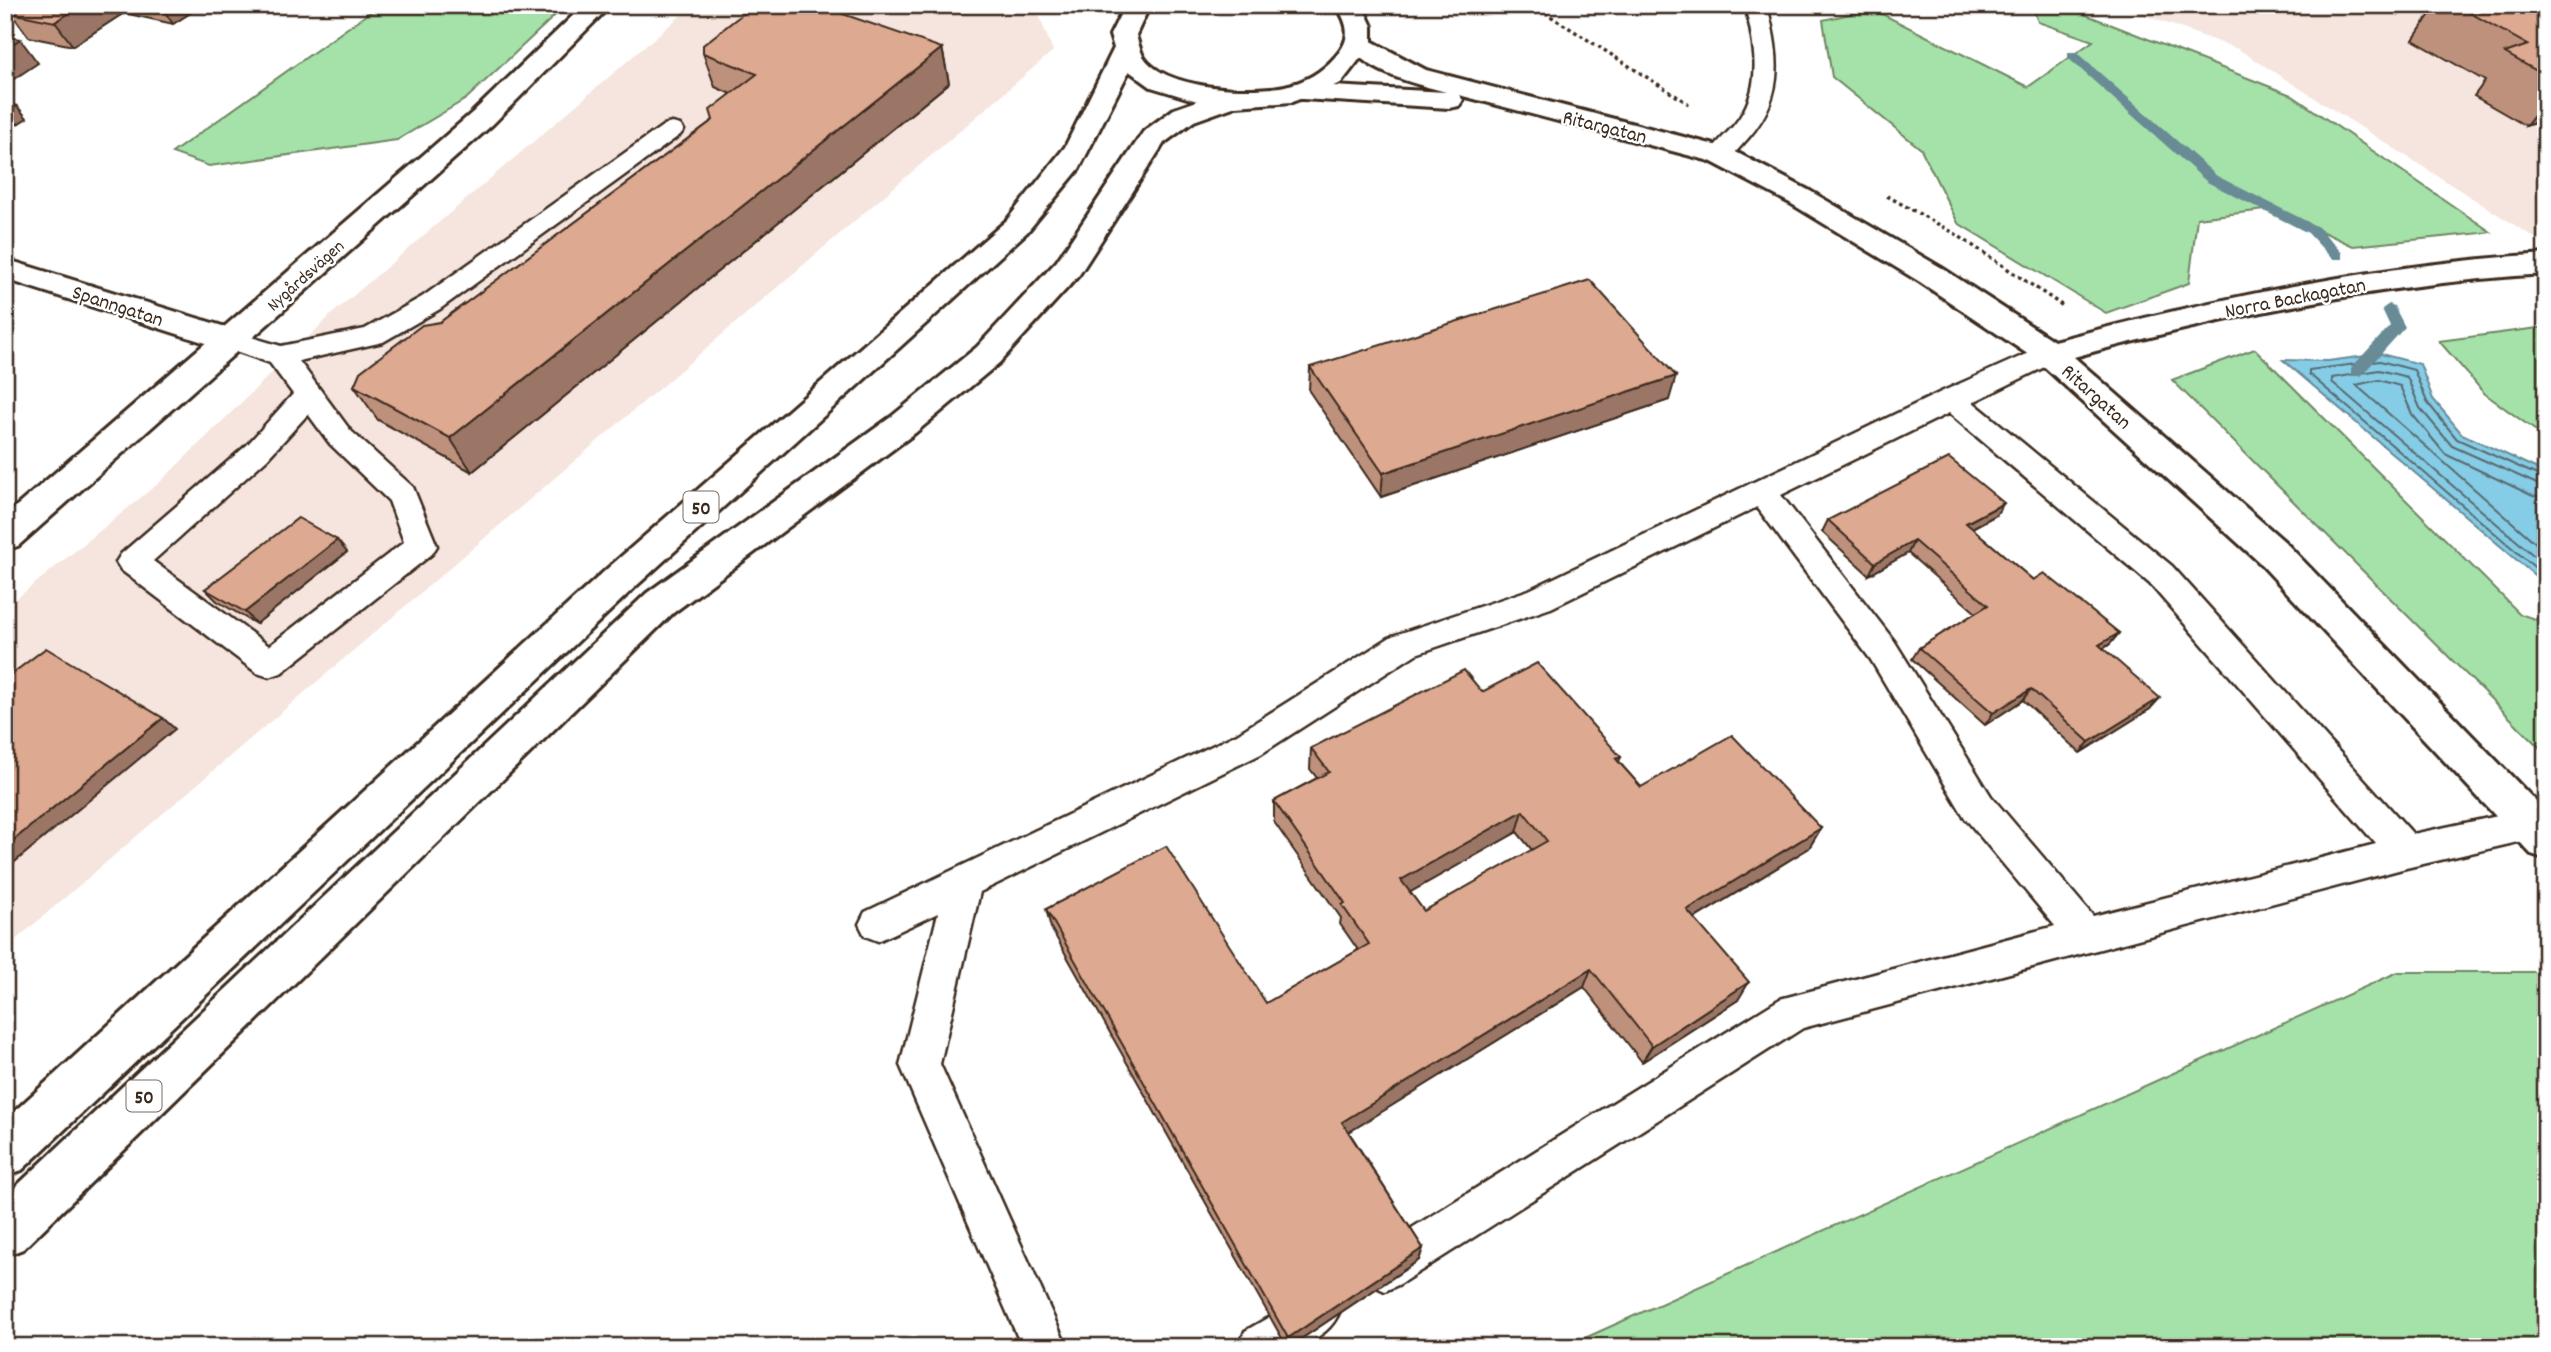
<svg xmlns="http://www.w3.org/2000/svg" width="2551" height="1352" font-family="Dekko,sans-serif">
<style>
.built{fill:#f5e5de}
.green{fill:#a5e2a9;stroke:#708664;stroke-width:2}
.water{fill:#85cce6;stroke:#678b96;stroke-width:2}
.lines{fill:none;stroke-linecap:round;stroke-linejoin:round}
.shore{stroke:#596b6e;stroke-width:2}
.stream{fill:#678b96;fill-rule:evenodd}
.service-casing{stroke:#3b2a1e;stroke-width:5}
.minor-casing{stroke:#3b2a1e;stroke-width:6}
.tertiary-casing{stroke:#3b2a1e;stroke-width:6}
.trunk-casing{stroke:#3b2a1e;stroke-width:6}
.path{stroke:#3b2a1e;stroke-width:3.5;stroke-dasharray:3.5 3.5;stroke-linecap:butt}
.service{fill:#fff;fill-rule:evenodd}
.minor{fill:#fff;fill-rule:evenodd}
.tertiary{fill:#fff;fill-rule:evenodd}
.trunk{fill:#fff;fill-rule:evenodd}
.wall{fill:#be917d;stroke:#3b2a1e;stroke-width:2;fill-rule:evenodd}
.shaded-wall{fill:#9b7666;stroke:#3b2a1e;stroke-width:2}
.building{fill:#dda991;stroke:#3b2a1e;stroke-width:2;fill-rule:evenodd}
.labels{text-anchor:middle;stroke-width:5;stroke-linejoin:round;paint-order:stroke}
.far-street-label{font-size:18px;fill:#3b2a1e;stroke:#fff}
.shield{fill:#fff;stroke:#766a62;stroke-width:2}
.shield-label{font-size:19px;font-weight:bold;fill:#3b2a1e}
.street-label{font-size:21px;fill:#3b2a1e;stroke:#fff}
</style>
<rect width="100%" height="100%" fill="#fff"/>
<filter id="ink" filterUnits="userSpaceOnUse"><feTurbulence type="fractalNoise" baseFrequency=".0143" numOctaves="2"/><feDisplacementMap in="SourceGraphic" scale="14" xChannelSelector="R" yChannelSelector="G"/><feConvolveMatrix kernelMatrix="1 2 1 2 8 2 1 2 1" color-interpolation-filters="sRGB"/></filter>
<g filter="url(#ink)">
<path class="built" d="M693,5H1035L1053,51L5,949V608L160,482L332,314Z
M2116,5H2546V245L2238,49Z"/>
<path class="green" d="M380,5H566L466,99L397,140L209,166L172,153Z
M2032,5H2061L2291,95L2491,232L2353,246L2274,209L2197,218L2189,283L2106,313L1958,223L1921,149L1832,77L1823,20L1872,9L2028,87L2093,41L2038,22Z
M2546,327V438L2485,394L2439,341Z
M2255,349L2520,614L2546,623V754L2172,380Z
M2398,972H2537L2546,978V1347H1565Z"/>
<path class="water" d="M2381,354L2420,364L2433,399L2462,434L2546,473V585L2283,360L2328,361Z"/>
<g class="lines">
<path class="shore" d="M2546,479L2457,439L2427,402L2414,370L2380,361L2309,370V374L2546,577
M2546,488L2452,446L2420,408L2407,377L2379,370L2332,378V382L2546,566
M2546,498L2533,496L2445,454L2412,414L2400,386L2379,380L2356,385L2546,552"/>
<path class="stream" d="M2068,52H2076L2217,176L2318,227L2342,253V259H2332L2308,233L2207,182L2068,58Z
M2389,304L2394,306L2405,327L2361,376H2351V368L2390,326L2382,309Z"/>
<defs>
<path id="service" d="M1745,5H1767C1781,62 1785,100 1742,145C1732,156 1727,164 1711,160L1708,155C1717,141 1731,131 1740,117C1763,82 1754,43 1745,5Z
M672,123L680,125L684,130L680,135L440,309L383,342L299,361L350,430L413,487L437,546L432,554L281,673L269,677L257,673L121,570L116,562L121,554L247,445L293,394L270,363L221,346L217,340L221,334L231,331L281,346L365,329L422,297L664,125ZM308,414L330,444L389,501L404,542L269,646L153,561L267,459Z
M2049,344L2059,346L2063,353L2059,360L1973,402L2172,566L2413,834L2531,809L2544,814V836L2406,868L1803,1028L1400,1284L1385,1291L1370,1284L1363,1269L1370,1254L1780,999L2055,926L1965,818L1871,660L1757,507L1551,608L1416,654L1261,754L980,892L940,1064L1067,1347H1022L900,1065L938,913L878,941L865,936L859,924L865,912L1237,734L1392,636L1529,590L1941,392ZM1949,413L2150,584L2376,844L2093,916L1991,796L1895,642L1781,495Z
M1318,1289L1334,1295L1340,1311C1322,1352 1278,1347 1239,1347L1245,1331Z"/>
<path id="minor" d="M5,5H24L21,10L5,17Z
M1360,35L1426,70L1730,149L1810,191L1942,268L2054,341C2215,298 2379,264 2546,254V274C2386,283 2228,315 2074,357L2285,542L2546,812V859L2531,854L2259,562L2038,361L1920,282L1790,203L1710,161L1459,95L1463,100L1459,106L1449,108L1286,98L1282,92L1286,86L1295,84L1446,92C1413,83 1367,73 1347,43L1351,38Z
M5,259L242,332L247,340L242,348L231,351L5,279Z"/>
<path id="tertiary" d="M584,5H611L493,124L18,546L5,550V516L473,112Z"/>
<path id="trunk" d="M1125,5H1150L1136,35C1138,42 1140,50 1143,56C1164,90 1250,93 1285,86C1305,82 1322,72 1335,57C1352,39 1349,25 1336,5H1362L1372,26V43L1341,83L1292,102L1236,106L1194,121L1164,143L1079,275L999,363L915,433L673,613L23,1249L5,1256V1197L647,593L891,417L977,347L1057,261L1144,131L1174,109L1197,101L1151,87L1129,71L1079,169L1027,232L634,588L22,1170L5,1177V1120L608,568L1007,220L1065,147L1114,48L1110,35Z"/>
</defs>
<use href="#service" class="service-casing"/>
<use href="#minor" class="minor-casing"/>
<use href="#tertiary" class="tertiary-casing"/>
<use href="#trunk" class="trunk-casing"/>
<path class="path" d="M1533,5L1689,104
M1887,196L1954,233L2063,306"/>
<use href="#service" class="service"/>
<use href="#minor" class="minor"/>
<use href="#tertiary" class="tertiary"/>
<use href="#trunk" class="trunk"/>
</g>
<path class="wall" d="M23,5H203L173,24L129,14L127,11L73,46L29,37L11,13Z
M2436,5H2546V119L2526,126L2474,96L2485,81L2413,40Z
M942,48L949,83L472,472L378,420L354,386L713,120L731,94L715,87L703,53Z
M1310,367L1669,400L1381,497L1309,391Z
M1996,515L1972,528L2033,580L2119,633L2110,644L2103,649L2150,709L2080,753L2023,700L1985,725L1912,659L1919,648L1976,613L1908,553L1869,575L1822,532L1828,520Z
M347,552L256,624L217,601L205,589Z
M1482,692L1621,757L1619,762L1641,787L1821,828L1809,848L1694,919L1738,1000L1642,1062L1584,987L1349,1132L1423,1248L1419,1260L1289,1347H1287L1051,928L1046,909L1266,1003L1358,950L1340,924L1341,918L1274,822V801L1317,778L1310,769L1311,748ZM1517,832L1532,850L1424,911L1410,892Z"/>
<path class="shaded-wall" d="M82,5H123L127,11L73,46L55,22Z
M176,5H203L173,24L165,12Z
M20,39L38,63L5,85V49Z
M942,48L949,83L472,472L450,438Z
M2546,101V119L2526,126Z
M17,106L27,118L5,132V113Z
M1676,376L1669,400L1381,497L1383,473Z
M2004,503L1996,515L1959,535L1966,523Z
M337,540L347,552L256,624L245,612Z
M1914,541L1908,553L1869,575L1875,563Z
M2119,633L2110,644L2090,657L2099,645Z
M2031,689L2023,700L1985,725L1993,713Z
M2160,698L2150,709L2080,753L2089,742Z
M163,718L175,729L5,870V847Z
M1523,811L1517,832L1398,899L1401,880Z
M1821,828L1809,848L1677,929L1687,910Z
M1591,969L1584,987L1341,1137L1342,1122Z
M1749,982L1738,1000L1642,1062L1652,1046Z
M1423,1248L1419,1260L1289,1347H1288V1338Z"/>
<path class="building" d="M23,5H82L55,22L11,13Z
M137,5H176L165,12Z
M754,5H817L942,48L450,438L354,386L360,372L422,325L440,322L713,120L710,110L757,74L703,53V45Z
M2456,5H2546V76L2505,53L2528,45Z
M5,36L20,39L5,49Z
M5,102L17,106L5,113Z
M1590,280L1676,376L1383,473L1310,367Z
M1949,458L2004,503L1966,523L2033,580L2044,573L2119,633L2099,645L2160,698L2089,742L2031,689L1993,713L1919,648L1988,605L1914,541L1875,563L1828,520Z
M298,518L337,540L245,612L205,589Z
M46,648L163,718L5,847V679Z
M1537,663L1621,757L1616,759L1641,787L1732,735L1821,828L1687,910L1749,982L1652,1046L1591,969L1342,1122L1423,1248L1288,1338L1046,909L1166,846L1266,1003L1369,944L1342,905L1345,903L1274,801L1329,772L1311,748L1464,670L1482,692ZM1523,811L1547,841L1424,911L1401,880Z"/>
</g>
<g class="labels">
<g class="far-street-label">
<text transform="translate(305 275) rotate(-42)" y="6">Nygårdsvägen</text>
</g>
<g class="shield">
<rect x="683.5" y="491.5" width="35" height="31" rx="5"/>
<rect x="126.5" y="1080.5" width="35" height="31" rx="5"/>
</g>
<g class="shield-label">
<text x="701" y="514">50</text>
<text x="144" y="1103">50</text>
</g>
<g class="street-label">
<text transform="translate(1605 126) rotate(14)" y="7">Ritargatan</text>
<text transform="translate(2295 297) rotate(-11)" y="7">Norra Backagatan</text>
<text transform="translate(118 305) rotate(18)" y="7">Spanngatan</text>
<text transform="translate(2097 396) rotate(42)" y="7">Ritargatan</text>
</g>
</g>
<rect width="2551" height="1352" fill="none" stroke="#fff" stroke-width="28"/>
<rect x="14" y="14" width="2523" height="1324" fill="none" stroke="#3b2a1e" stroke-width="2.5" filter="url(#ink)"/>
</svg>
